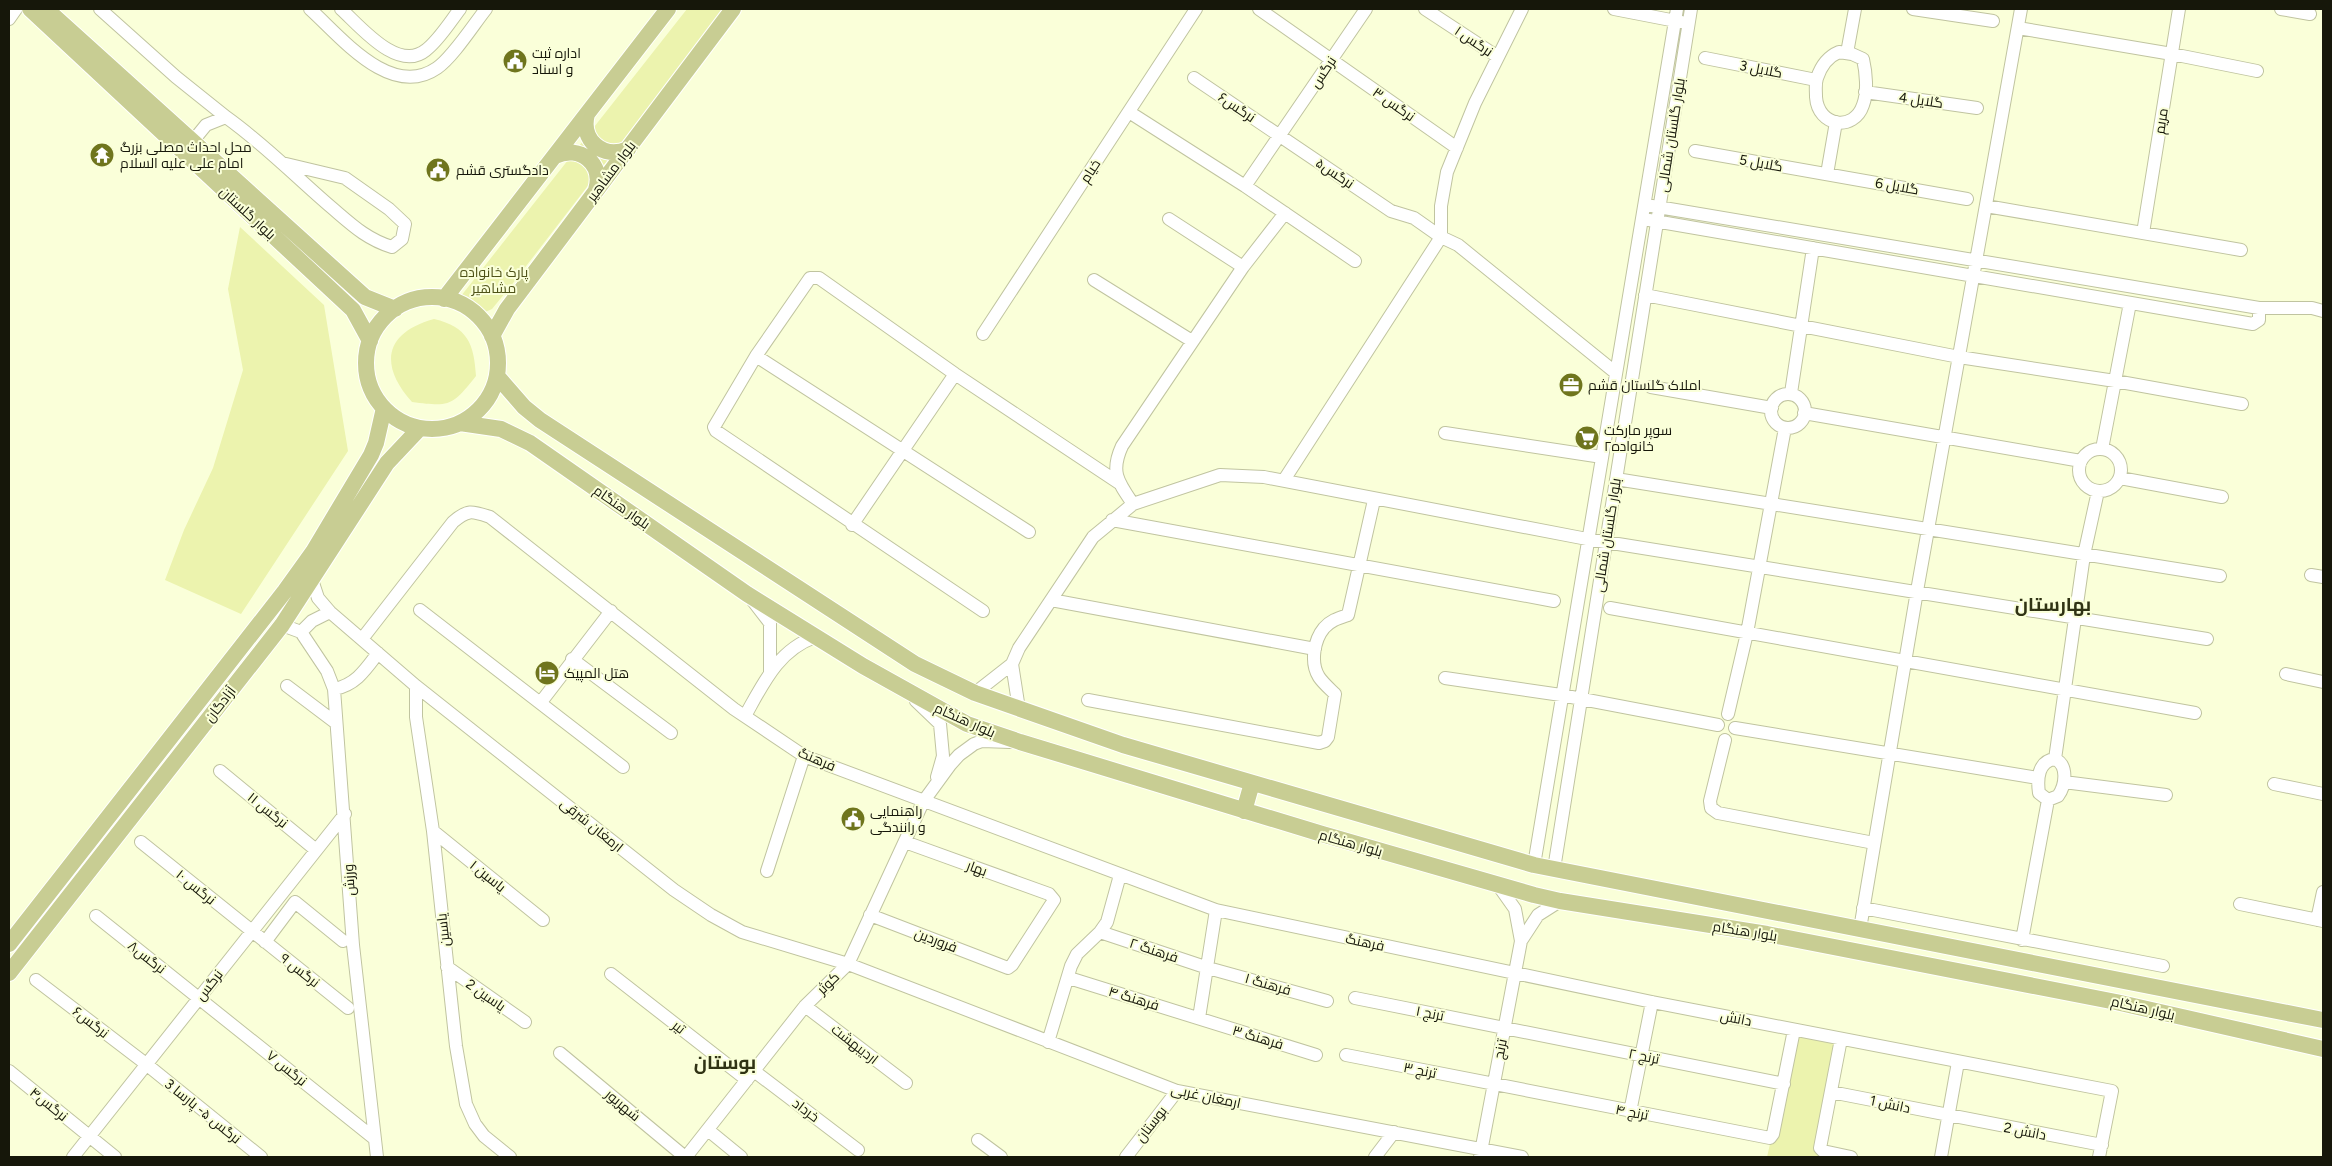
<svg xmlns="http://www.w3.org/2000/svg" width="2332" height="1166" font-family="Figtree,Cairo,sans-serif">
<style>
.green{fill:#ecf3ae}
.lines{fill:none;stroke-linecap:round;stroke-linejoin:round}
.minor-casing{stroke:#c0c4a0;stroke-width:14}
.major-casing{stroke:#fff;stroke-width:18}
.minor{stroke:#fff;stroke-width:12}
.major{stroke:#c8cd93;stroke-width:16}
.labels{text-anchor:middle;stroke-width:4;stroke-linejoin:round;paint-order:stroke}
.street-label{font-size:14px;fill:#16170a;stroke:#faffd9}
.poi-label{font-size:14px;fill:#16170a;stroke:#faffd9;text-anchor:start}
.park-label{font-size:14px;fill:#4e5218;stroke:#faffd9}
.district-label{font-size:19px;font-weight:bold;fill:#303314;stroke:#faffd9}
</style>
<rect width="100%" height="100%" fill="#faffd9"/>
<path class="green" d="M687,9H724L510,287L492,309L483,313L461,296Z
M240,227L324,305L348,451L241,614L165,580L184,530L213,468L243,370L228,289Z
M434,319C468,327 474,344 476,376C452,406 451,407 412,402C379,365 384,333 434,319Z
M1796,1032L1836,1038L1821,1157H1767Z"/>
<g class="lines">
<defs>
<path id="minor" d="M100,9L176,77L226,117
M310,9C341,37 391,100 437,68C453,57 474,24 486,9
M341,9C360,26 398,73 426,50C439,40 450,22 460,9
M1259,9L1457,148
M1425,9L1498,57
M1614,9L1681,22
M1913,9L1993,21
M2281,9L2310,14
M9,19L16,9
M2018,28L2172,54L2257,71
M1839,52L1852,54L1863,59C1866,72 1868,92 1863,105C1854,132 1818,127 1816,97C1816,90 1815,84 1817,78C1821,66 1827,57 1839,52Z
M1847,53L1855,9
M1705,58L1816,80
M1194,78L1391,211L1414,218L1441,237L1458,245L1616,373
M1865,92L1977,108
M1129,112L1245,186L1355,261
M193,141L206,125L226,117C264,144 296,177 331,207C351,224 366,239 392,247L402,239L405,224L389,209L345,178L282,163
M1695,151L1967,199
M1827,174L1836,122
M1245,186L1366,9
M1652,206L2259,308H2312L2323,311
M1986,206L2241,250
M1169,219L1243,267
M1649,220L2253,324L2259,320V308
M2143,233L2179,9
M1094,280L1192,341
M1645,295L1959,357L2115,381L2242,404
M983,334L1196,9
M756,356L1029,532
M1651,387L1772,408
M1791,393L1813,248
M1771 411a17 17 0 1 1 34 0a17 17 0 1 1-34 0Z
M1804,413L2081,461
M1445,433L1602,457
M2102,449L2130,303
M2079 470a21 21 0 1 1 42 0a21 21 0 1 1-42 0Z
M2120,478L2222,497
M1616,479L2220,576
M1284,480L1441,237V206L1447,172L1475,103L1522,9
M1133,504C1118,482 1110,472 1122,446L1243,267L1285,213
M1112,520L1554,601
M852,525L955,374
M2311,575L2323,577
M312,580L318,598L330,612L416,686L674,890L711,915L742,932L848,964L1177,1091L1522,1157
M1051,600L1315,649
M753,601L770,623V672
M1610,608L2195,713
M420,610L623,767
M983,611L716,431L714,427L756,356L810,278H819L955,374L1119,483
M282,625L301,632L327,671L334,689L353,945L377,1157
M301,632L312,621L330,612
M362,639L453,522C468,509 472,511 490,517L734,709L804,756L1216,910L1652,1002L2112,1091L2099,1157
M572,659L671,733
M1012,664L1019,709
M2286,674L2323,682
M1445,678L1561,695L1718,725
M287,686L336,723
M416,686V717L433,831L456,1046L466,1104L475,1124L484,1136L510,1157
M334,689C356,685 366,669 378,653
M975,693L1012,664L1019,648L1093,537L1133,504L1220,475L1264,477L1587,539L2207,639
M1088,700L1319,743L1325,741L1328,737L1335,694C1330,689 1323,683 1319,677C1310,663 1314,640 1324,628C1331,620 1339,618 1348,615L1374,500
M916,701L940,724L943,756L937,777
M541,702L611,611
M1728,714L1747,633L1785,428
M745,716C763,684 778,650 815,637
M1735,728L2038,778
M1725,740L1710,801L1711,808L1718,813L1874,843
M2055,759L2084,555L2098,491
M2055,759C2068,765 2066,785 2058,796L2048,800L2039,793C2037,779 2038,761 2055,759Z
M220,771L316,850
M2064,782L2166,795
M2274,784L2323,794
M433,831L543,920
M141,842L348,1008
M1534,865L1677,9
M1554,869L1691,9
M767,871L804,756
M2240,904L2323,921
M1863,908L2163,966
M870,915L1008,968L1012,965L1054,900L1049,894L905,842
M96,916L375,1139
M2317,920L2323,892
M1860,929L1917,591L2021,9
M1100,932L1208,968L1327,1001
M2022,940L2048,800
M1521,941L1538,915L1560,901
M265,942L295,902L343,941
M447,967L525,1022
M611,974L747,1080
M1069,978L1316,1055
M36,980L146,1064L261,1157
M1355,998L1784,1084
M805,1006L906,1083
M1199,1018L1216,910
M1841,1039L1820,1148L1823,1151L1851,1157
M1048,1042L1071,966L1077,954L1100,932L1107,922L1120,875
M560,1053L685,1157
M1346,1055L1770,1138L1773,1134L1794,1030
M9,1071L115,1157
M754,1071L858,1150
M1831,1092L2102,1145
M1630,1112L1652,1002
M708,1130L741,1157
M978,1140L1001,1157
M73,1157L345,814
M686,1157L805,1006L848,964L923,802L950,765L959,755L974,744L982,741L1010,742
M1126,1157L1177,1091
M1375,1157L1394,1132
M1480,1157L1521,941L1515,909L1498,885
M1941,1157L1958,1062"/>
<path id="major" d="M30,9L353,310L370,341
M46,9L365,297L395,309
M587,114C580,140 603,160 628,149
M555,156C580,144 604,164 596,190
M366 363a66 66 0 1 1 132 0a66 66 0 1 1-132 0Z
M444,299L668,9
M492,336L507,309L733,9
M497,376L524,407L540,420L915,664L975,693L1123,745L1534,865L2323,1020
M460,423L501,429L530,443L747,594L863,666L967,724L1020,742L1322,834L1534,895L1560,901L1767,934L2116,1002L2323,1049
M1244,811L1252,783
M9,944L285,591L313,552L371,455L376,443L384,408
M9,973L282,625L387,463L420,428"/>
</defs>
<use href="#minor" class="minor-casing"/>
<use href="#major" class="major-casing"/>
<use href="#minor" class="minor"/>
<use href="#major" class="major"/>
</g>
<defs>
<symbol id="civic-disc" viewBox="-11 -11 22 22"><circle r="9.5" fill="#6f751d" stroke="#faffd9"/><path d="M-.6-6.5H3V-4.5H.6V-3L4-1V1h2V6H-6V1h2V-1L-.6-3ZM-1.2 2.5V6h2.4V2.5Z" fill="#fff"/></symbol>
<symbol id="temple-disc" viewBox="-11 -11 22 22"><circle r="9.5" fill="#6f751d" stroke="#faffd9"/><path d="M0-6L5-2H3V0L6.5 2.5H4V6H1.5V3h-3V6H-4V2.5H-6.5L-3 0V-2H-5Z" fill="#fff"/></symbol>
<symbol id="office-disc" viewBox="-11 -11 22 22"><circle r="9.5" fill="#6f751d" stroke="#faffd9"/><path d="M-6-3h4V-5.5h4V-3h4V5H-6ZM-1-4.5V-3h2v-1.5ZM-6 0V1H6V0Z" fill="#fff"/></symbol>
<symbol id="supermarket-disc" viewBox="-11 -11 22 22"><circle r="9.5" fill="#6f751d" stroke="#faffd9"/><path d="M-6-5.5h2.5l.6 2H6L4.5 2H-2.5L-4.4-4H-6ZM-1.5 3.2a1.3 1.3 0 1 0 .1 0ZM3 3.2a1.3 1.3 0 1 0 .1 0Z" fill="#fff"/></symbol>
<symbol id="hotel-disc" viewBox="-11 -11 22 22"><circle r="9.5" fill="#6f751d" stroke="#faffd9"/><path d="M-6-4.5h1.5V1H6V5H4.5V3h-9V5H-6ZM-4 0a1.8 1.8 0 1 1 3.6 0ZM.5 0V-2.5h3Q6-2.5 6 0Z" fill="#fff"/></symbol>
</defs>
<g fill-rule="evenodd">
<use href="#civic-disc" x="501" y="47" width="28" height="28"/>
<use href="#temple-disc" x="88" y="141" width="28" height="28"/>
<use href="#civic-disc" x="424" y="156" width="28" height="28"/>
<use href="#office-disc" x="1557" y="371" width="28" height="28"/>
<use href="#supermarket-disc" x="1573" y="424" width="28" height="28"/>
<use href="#hotel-disc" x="533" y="659" width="28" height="28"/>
<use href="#civic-disc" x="839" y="805" width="28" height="28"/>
</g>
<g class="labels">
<g class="street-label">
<text transform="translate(1474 41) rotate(34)" y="5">نرگس ۱</text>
<text transform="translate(1761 69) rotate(11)" y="5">گلایل 3</text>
<text transform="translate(1323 72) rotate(-56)" y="5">نرگس</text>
<text transform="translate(1921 100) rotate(8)" y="5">گلایل 4</text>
<text transform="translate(1394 104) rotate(35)" y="5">نرگس ۳</text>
<text transform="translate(1237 107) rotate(34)" y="5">نرگس۶</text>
<text transform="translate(2161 121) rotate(-81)" y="5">مریم</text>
<text transform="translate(1671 135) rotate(-81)" y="5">بلوار گلستان شمالی</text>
<text transform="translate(1761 163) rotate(10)" y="5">گلایل 5</text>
<text transform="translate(611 171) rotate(-53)" y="5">بلوار مشاهیر</text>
<text transform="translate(1090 171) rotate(-57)" y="5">خیام</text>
<text transform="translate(1335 173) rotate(34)" y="5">نرگس۵</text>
<text transform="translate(1897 186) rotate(10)" y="5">گلایل 6</text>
<text transform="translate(248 213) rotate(43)" y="5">بلوار گلستان</text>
<text transform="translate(622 507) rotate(35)" y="5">بلوار هنگام</text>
<text transform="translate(1607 535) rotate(-81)" y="5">بلوار گلستان شمالی</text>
<text transform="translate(220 704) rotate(-52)" y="5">آزادگان</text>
<text transform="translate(965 720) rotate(24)" y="5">بلوار هنگام</text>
<text transform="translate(817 759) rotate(23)" y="5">فرهنگ</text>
<text transform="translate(268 810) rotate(39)" y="5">نرگس ۱۱</text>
<text transform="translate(592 825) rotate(39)" y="5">ارمغان شرقی</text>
<text transform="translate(1351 843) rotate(16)" y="5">بلوار هنگام</text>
<text transform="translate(977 868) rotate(20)" y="5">بهار</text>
<text transform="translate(488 876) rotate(39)" y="5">یاسین ۱</text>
<text transform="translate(349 880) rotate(-94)" y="5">ورزش</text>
<text transform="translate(196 887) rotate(39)" y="5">نرگس ۱۰</text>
<text transform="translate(443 930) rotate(-96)" y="5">یاسین</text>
<text transform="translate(1745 931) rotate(9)" y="5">بلوار هنگام</text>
<text transform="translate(936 940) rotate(21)" y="5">فروردین</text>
<text transform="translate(1365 942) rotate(12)" y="5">فرهنگ</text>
<text transform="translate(1154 950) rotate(18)" y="5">فرهنگ ۲</text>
<text transform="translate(147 957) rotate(38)" y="5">نرگس۸</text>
<text transform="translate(300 970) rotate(38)" y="5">نرگس ۹</text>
<text transform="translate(828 983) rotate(-44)" y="5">کوثر</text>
<text transform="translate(1268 984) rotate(16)" y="5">فرهنگ ۱</text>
<text transform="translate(209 985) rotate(-52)" y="5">نرگس</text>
<text transform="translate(486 995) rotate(35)" y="5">یاسین 2</text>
<text transform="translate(1134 998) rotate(17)" y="5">فرهنگ ۴</text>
<text transform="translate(2143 1008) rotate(13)" y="5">بلوار هنگام</text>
<text transform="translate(1430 1013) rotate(11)" y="5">ترنج ۱</text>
<text transform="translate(1736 1018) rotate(11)" y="5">دانش</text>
<text transform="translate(91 1022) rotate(38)" y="5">نرگس۶</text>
<text transform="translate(679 1027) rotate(38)" y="5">تیر</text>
<text transform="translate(1258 1037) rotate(17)" y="5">فرهنگ ۳</text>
<text transform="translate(855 1044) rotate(38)" y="5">اردیبهشت</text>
<text transform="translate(1500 1049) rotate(-79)" y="5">ترنج</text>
<text transform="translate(1644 1056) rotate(11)" y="5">ترنج ۲</text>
<text transform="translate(287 1068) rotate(39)" y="5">نرگس ۷</text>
<text transform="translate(1420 1070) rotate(11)" y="5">ترنج ۳</text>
<text transform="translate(1206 1096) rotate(12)" y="5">ارمغان غربی</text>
<text transform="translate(49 1104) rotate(39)" y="5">نرگس۴</text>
<text transform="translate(1890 1104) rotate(12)" y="5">دانش 1</text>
<text transform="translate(623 1105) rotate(40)" y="5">شهریور</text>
<text transform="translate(806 1110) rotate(37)" y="5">خرداد</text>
<text transform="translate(203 1111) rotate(39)" y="5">نرگس ۵- پارسا 3</text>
<text transform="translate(1632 1112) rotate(11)" y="5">ترنج ۴</text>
<text transform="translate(1151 1124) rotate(-52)" y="5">بوستان</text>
<text transform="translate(2025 1131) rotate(11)" y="5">دانش 2</text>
</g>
<g class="poi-label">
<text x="532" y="58">اداره ثبت<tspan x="532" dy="16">و اسناد</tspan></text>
<text x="120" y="152">محل احداث مصلی بزرگ<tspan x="120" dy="16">امام علی علیه السلام</tspan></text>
<text x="456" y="175">دادگستری قشم</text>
<text x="1588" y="390">املاک گلستان قشم</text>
<text x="1604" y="435">سوپر ماركت<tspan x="1604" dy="16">خانواده٢</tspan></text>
<text x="564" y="678">هتل المپیک</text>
<text x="870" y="816">راهنمایی<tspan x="870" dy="16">و رانندگی</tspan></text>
</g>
<g class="park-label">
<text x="494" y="277">پارک خانواده<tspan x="494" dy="16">مشاهیر</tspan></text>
</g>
<g class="district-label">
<text x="2053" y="611">بهارستان</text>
<text x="725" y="1069">بوستان</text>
</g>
</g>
<rect width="2332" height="1166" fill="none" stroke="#16170a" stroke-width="20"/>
</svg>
